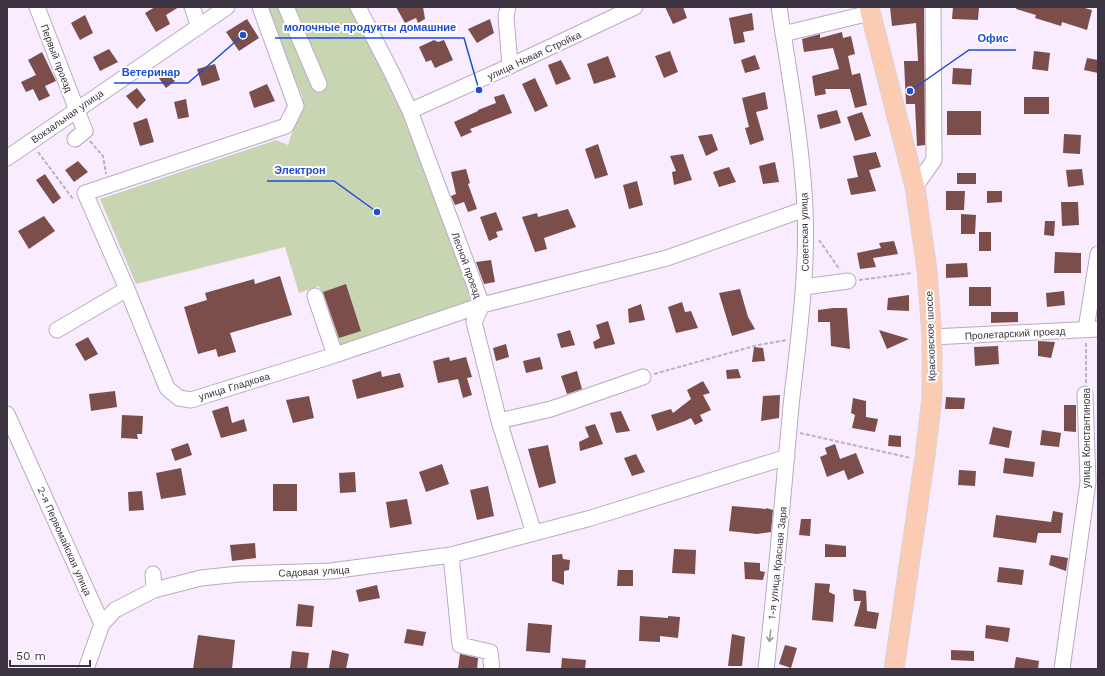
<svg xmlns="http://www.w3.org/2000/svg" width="1105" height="676" font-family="'Work Sans',sans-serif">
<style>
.green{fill:#c7d5b3}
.building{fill:#7b4e4c}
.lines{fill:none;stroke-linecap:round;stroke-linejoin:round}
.minor-casing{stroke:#bba9c5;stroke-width:17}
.major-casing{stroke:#d8d6d9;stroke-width:21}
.path{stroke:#bcb1c1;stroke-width:2;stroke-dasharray:4 2;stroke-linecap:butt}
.minor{stroke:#fff;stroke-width:15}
.major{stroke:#fbcbb3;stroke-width:19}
.oneway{stroke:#9e9aa0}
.labels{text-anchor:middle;stroke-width:4;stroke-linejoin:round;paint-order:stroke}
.street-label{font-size:10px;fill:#3c3440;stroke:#fff}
.leader{fill:none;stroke:#1d4ed8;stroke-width:1.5}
.callout-dot{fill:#1d4ed8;stroke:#fff;stroke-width:1.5}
.callout-label{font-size:11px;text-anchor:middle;font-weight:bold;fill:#1d4ed8;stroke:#fff;stroke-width:4;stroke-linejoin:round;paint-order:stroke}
</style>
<rect width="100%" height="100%" fill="#f8ecfe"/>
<path class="green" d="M265,7H352L406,116L474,304L340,346L319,286L299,293L285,247L136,284L100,199L276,140L288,145L303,98Z"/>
<path class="building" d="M155,7H179L166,15L170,24L156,32L145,13Z
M396,7H423L425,19L418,23L416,18L405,23Z
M665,7H683L687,18L673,24Z
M890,7H924L925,145L917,146L915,104H906L904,61H918L916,23L892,26Z
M953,7H979L978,20L952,19Z
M1017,7H1081L1092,10L1087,30L1062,22L1061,26L1035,18L1036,15L1016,9Z
M752,13L754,30L743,32L745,42L734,44L729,18Z
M85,15L93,33L80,40L71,23Z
M247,19L259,38L239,51L226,32Z
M490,19L494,33L477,43L468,29Z
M842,32L843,38L851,36L855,54L848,56L852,75L860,73L867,105L855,108L850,89H825L826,94L815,96L812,76L839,69L833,48L804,52L802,39L820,34V38Z
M434,40L438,42L444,40L453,60L435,68L431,60L426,62L419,47Z
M109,49L118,62L100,71L93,57Z
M670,51L678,72L664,78L655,56Z
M1034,51L1050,53L1048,71L1032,69Z
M42,52L56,81L45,86L50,96L39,101L33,89L26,92L21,82L36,75L28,60Z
M755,55L760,69L745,73L741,60Z
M608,56L616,77L594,84L587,64Z
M1087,58L1098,60V73L1084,70Z
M561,60L571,79L556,85L548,65Z
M215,64L220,80L202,86L197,69Z
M953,68L972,69L971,85L952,84Z
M166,70L175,81L166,88L158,77Z
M535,78L548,106L535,112L522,84Z
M267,84L275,101L254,108L249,92Z
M137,88L146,100L137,109L126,96Z
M765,92L768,109L756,112L764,140L750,145L745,128L749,127L742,98Z
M504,94L512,113L470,129L472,132L461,137L454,122L478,111V110L496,103L494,97Z
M1024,97H1049V114H1024Z
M186,99L189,117L178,119L174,102Z
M837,110L841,123L820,129L817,115Z
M947,111H981V135H947Z
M862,112L871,136L855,141L847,117Z
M147,118L154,142L140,146L133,123Z
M712,134L718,150L706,156L698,136Z
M1064,134L1081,135L1080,154L1063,153Z
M598,144L608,175L595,179L585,149Z
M876,152L881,167L869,170L876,191L851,195L847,179L858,177L853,156Z
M683,154L692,180L674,185L672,172L676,171L670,156Z
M78,161L88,172L74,182L65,170Z
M775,162L779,182L763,184L759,166Z
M729,167L736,182L719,187L713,172Z
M466,169L470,183L468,184L477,209L468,212L464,202L455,205L451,196L456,194L451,172Z
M1082,169L1084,185L1068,187L1066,170Z
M957,173H976V184H957Z
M45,174L61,198L53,204L36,180Z
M637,181L643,205L629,209L623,185Z
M946,191H965L964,210H946Z
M987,191H1002V202L987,203Z
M1061,202H1078L1079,225L1062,226Z
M568,209L576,227L544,238L547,249L535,252L522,217L537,213L538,217Z
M496,212L503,230L496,232L498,237L489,241L480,217Z
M961,214L976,215L975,234H961Z
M44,216L55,231L29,249L18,231Z
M1045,221H1055L1054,236L1044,235Z
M979,232H991V251H979Z
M894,241L898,254L873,258L876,267L860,269L857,253L881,248L879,243Z
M1055,252L1081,253V273H1054Z
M491,260L495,282L484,284L476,262Z
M967,263L968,277L946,278V264Z
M280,276L292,315L230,333L236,352L218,357L216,349L198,354L184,307L207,300L205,293L254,279L255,284Z
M346,284L361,331L339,338L323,292Z
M969,287H991V306H969Z
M740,289L748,317L755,329L732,336L719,293Z
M1064,291L1065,305L1047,307L1046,293Z
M909,295V311L887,310L888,298Z
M682,302L685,312L691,311L698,328L676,333L668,307Z
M641,304L645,320L629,323L628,309Z
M833,308H847L850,349L831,346L830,322H818V310Z
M991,312H1018V322L991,323Z
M608,321L615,344L595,349L593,342L600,338L596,325Z
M570,330L575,345L561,348L557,334Z
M879,330L909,339L887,349Z
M88,337L98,354L85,361L75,344Z
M1038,341L1055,342L1051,358L1038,356Z
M506,344L509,357L496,361L493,348Z
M998,346L999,364L975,366L974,347Z
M754,347L763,348L765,361L752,362Z
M449,357L450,361L466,357L472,377L467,378L472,395L463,398L458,379L438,383L433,361Z
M540,357L543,369L526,373L523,361Z
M738,369L741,378L727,379L726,370Z
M381,371L382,377L400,373L404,387L357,399L352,380Z
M577,371L582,389L567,394L561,376Z
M703,381L710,393L703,395L711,410L700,415L703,421L695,425L691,418L685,421L657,431L651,415L671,409L673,413L691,399L687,390Z
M115,391L117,407L91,411L89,394Z
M780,395L779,418L761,421L763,396Z
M309,396L314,418L293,423L286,400Z
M946,397L965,398L964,409H945Z
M853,398L866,401V417L878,419L875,432L852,428L855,415L851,413Z
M1064,405H1076V432L1064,431Z
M228,406L232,423L244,419L247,431L221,438L212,411Z
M621,411L630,431L616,433L610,413Z
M122,415L143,416L142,434H137L138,439L121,438Z
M595,424L603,444L580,451L579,442L589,437L585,427Z
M993,427L1012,431L1009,448L989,444Z
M1042,430L1061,433L1059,447L1040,445Z
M889,435L901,436V447L888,446Z
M188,443L192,455L175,461L171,449Z
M835,444L840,459L856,453L864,473L848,480L844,470L827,477L820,457L827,454L825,448Z
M548,445L556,483L539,488L528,449Z
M636,454L645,472L632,476L624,458Z
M1005,458L1035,462L1033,477L1003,473Z
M442,464L449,484L426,492L419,472Z
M181,468L186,495L161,499L156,473Z
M959,470L976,471L975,486L958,485Z
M355,472L356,492L340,493L339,473Z
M273,484H297V511H273Z
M488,486L494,516L477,520L470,490Z
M142,491L144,510L129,511L128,492Z
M407,499L412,524L390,528L386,502Z
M732,506L766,509V508L773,510L771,532L757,534L729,531Z
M1053,511L1063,513L1061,533H1038L1036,543L993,537L996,515L1051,522Z
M801,519H811L810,536L799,535Z
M255,543L256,558L232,561L230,545Z
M825,544L846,546V557H825Z
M674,549L696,550L695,574L672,573Z
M562,554L563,559L570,560L569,570L564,571V585L552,581V555Z
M1051,555L1068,558L1066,571L1049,565Z
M744,562L760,563V571L765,572L763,580L745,579Z
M999,567L1024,570L1022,585L997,582Z
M618,570H633V586H617Z
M815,583L830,584L829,592L835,595L833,622L812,620Z
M377,585L380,598L359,602L356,590Z
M853,589L866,591L867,611L879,613L876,629L854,626L861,601H854Z
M298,604L314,606L312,627L296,626Z
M640,616L668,618V616L680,617L678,638L660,636V642L639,641Z
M528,623L552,625L550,653L526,651Z
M986,625L1010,628L1008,642L985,638Z
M407,629L426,632L423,646L404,643Z
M732,634L745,637L742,666H728Z
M198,635L235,640L232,669H193Z
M785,645L797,648L791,668L779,664Z
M332,650L349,654L346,669L329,668Z
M951,650L974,651V661L951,660Z
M292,651L309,653L307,669L290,668Z
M460,654L478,658L477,669H458Z
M1016,657L1039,661L1038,669H1014Z
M562,658L586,660L585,669H561Z"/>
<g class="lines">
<defs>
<path id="minor" d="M37,7L85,131L75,139
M192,7L199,27
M260,7L296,106L286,126L85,193L127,289L167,388L179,398L191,400L335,355L482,305L667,258L805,209
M286,7L319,84
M358,7L392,73L410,111L482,305L474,322L499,421L534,533
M508,7L506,16L510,66
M783,34L870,13
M410,111L510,66L635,7
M7,158L227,7
M915,187L934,160L933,7
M804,287L848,281
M315,296L335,355
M1086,329L1098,254
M57,330L127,289
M932,337L1098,329
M7,414L102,624
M499,421L551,409L643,377
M451,555L460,645L490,652L492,669
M153,574L154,590
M86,669L102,624L115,610L154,590L201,578L239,574L331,571L451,555L591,518L787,457
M766,669C776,582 783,494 791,406C798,341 808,275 805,209C802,141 789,74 779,7
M1062,669L1088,482L1085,394"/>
<path id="major" d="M869,7L915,187L927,270L932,337V397L925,456L894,669"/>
</defs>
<use href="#minor" class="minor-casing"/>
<use href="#major" class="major-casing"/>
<path class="path" d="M90,141L103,156L106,174
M38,152L73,199
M819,240L840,270
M859,280L912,273
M654,374L758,345L787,340
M1086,383V341
M800,433L911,458"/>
<use href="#minor" class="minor"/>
<use href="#major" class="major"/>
</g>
<defs><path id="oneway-shaft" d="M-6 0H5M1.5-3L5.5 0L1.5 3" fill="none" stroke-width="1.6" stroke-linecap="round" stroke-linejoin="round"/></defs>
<use class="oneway" href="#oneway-shaft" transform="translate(770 636) rotate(97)"/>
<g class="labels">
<g class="street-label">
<text transform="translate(534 55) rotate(-25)" y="4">улица Новая Стройка</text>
<text transform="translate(57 58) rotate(69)" y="4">Первый проезд</text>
<text transform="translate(67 116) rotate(-35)" y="4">Вокзальная улица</text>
<text transform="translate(804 232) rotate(-91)" y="4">Советская улица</text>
<text transform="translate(467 265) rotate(70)" y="4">Лесной проезд</text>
<text transform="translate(1015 333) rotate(-3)" y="4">Пролетарский проезд</text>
<text transform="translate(930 336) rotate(-92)" y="4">Красковское шоссе</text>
<text transform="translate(234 386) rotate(-17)" y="4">улица Гладкова</text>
<text transform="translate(1086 438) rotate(-90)" y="4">улица Константинова</text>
<text transform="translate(65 541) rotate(66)" y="4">2-я Первомайская улица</text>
<text transform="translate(777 563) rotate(-84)" y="4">1-я улица Красная Заря</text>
<text transform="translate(314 571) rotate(-3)" y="4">Садовая улица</text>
</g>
</g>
<path class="leader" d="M479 90L464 38H275M910 91L969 50H1016M243 35L188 83H114M377 212L334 181H267"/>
<g class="callout-dot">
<circle cx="479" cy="90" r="4"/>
<circle cx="910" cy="91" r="4"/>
<circle cx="243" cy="35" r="4"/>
<circle cx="377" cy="212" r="4"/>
</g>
<g class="callout-label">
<text x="370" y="31">молочные продукты домашние</text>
<text x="993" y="42">Офис</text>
<text x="151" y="76">Ветеринар</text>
<text x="300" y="174">Электрон</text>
</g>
<rect width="1105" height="676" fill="none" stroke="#3c3440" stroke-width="16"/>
<path d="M10 660v6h80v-6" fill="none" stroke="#3c3440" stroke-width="2"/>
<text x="16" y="660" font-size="12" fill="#3c3440" stroke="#ffffff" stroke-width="3" paint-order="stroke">50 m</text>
</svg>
